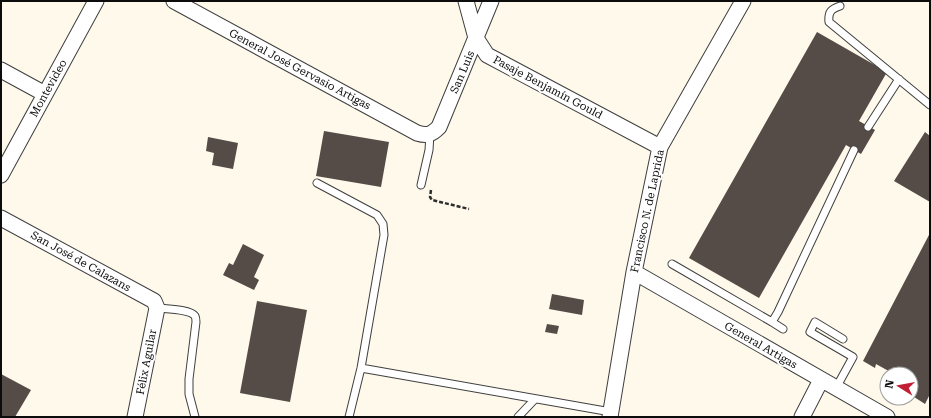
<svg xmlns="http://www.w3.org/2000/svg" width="931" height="418" font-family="'Roboto Serif',serif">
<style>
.building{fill:#554c48}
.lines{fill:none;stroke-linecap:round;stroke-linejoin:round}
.service-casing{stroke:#3f3f3f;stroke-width:9}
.minor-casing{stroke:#3f3f3f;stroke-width:17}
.path{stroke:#2e2e2e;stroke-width:2.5;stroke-dasharray:4 2;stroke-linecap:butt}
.service{stroke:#fff;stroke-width:7}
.minor{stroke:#fff;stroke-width:15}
.labels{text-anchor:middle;stroke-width:4;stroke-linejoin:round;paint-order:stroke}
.street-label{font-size:11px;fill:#0c0c0c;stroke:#fff}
</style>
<rect width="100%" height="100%" fill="#fff9eb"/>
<path class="building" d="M817,32L887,72L859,121L875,130L861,154L846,145L759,298L689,258Z
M324,131L389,142L381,187L316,176Z
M925,132L930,136V202L894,181Z
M208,137L238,143L233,169L212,165L214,153L206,151Z
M930,233V394L925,404L911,395V374H894L876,364L875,368L863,361Z
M243,244L264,255L254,277L259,280L254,290L223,275L229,263L233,265Z
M552,294L584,300L582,315L549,309Z
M257,301L307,310L290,402L240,393Z
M547,324L559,326L557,334L545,332Z
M1,374L31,390L15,417H1Z"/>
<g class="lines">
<defs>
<path id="service" d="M840,6C831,9 828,12 829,22L930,105
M868,127L899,79
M317,183L377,215L383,224L384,235L361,368L349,417
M421,185L429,150L430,134
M672,264L772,322
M157,308C165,309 190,309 195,316C196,318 196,320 196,322L189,379V394L195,417
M783,329L772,322L778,312L854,150
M361,368L611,412
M836,388L853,357L810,332L815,322L843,339
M518,417L535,399"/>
<path id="minor" d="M174,1L417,133C427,136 431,135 439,127L491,1
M466,1L476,38L487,55L660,147
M1,70L45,94
M1,175L96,1
M1,218L154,301L157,308L135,417
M634,272L887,417
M610,417L634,272L660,147L743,1
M802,417L821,380"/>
</defs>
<use href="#service" class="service-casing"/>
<use href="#minor" class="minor-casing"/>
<path class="path" d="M431,190L430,197L432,200L469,209"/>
<use href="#service" class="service"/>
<use href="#minor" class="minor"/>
</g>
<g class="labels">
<g class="street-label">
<text transform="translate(300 69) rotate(28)" y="4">General José Gervasio Artigas</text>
<text transform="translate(462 72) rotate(-67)" y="4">San Luis</text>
<text transform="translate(548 87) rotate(28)" y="4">Pasaje Benjamín Gould</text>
<text transform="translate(48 88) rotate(-61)" y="4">Montevideo</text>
<text transform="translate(647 211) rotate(-78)" y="4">Francisco N. de Laprida</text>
<text transform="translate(81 261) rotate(29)" y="4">San José de Calazans</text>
<text transform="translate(761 345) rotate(30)" y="4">General Artigas</text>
<text transform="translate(146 362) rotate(-79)" y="4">Félix Aguilar</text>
</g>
</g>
<rect width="931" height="418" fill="none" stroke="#0c0c0c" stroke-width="4"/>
<g transform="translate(899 386) rotate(281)"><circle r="19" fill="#ffffff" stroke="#9e9e9e"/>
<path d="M0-3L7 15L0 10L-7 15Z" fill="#c11f36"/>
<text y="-6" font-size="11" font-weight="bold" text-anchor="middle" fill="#0c0c0c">N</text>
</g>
</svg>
